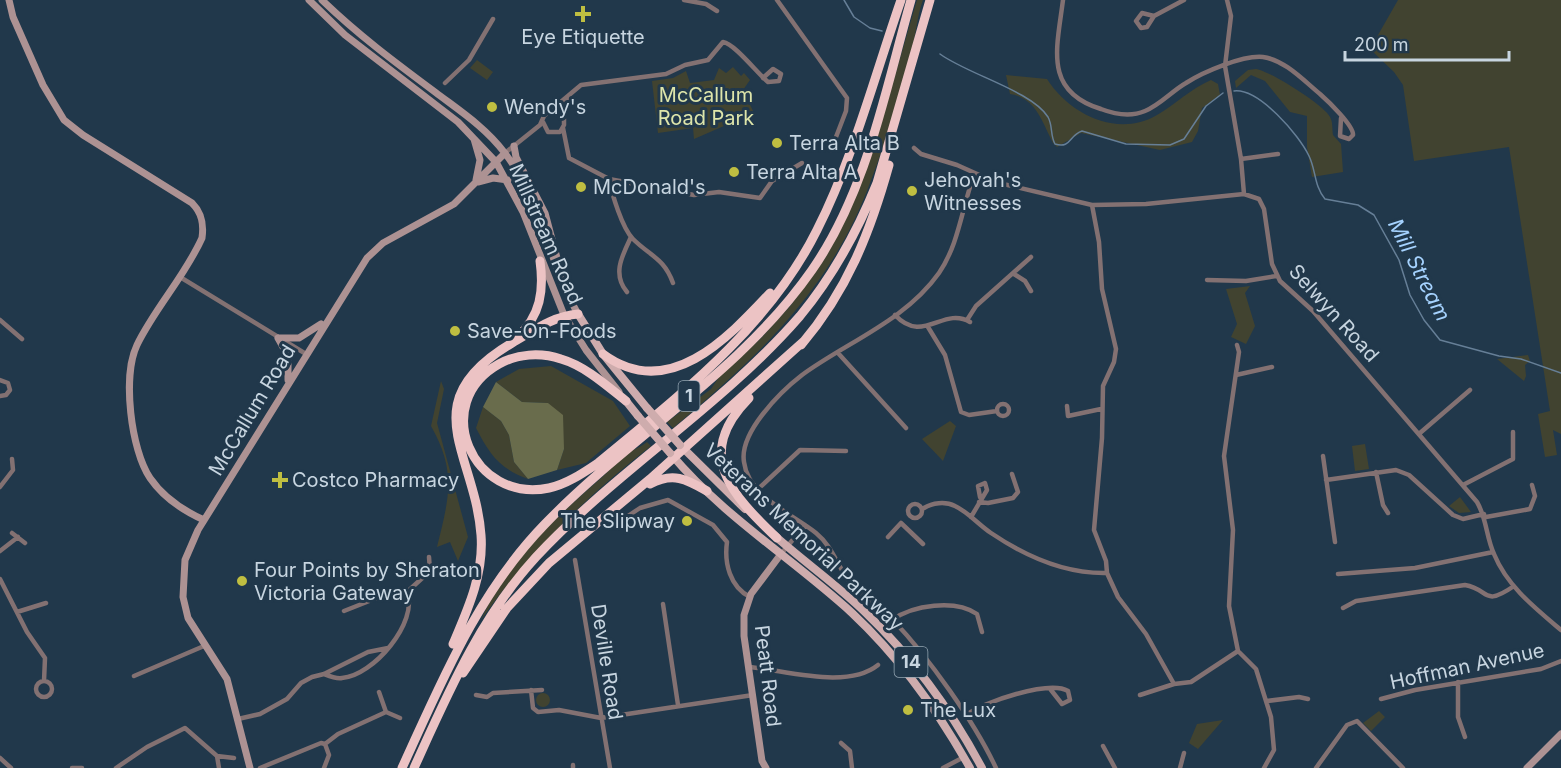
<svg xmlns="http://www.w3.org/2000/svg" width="1561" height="768" font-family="Inter,sans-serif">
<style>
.green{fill:#414330}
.forest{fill:#696c4c}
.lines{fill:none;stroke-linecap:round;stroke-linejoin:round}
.stream{stroke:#667f97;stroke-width:1.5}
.street{stroke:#837172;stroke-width:4.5}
.secondary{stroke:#ad9293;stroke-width:7}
.primary{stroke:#ceacad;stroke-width:8}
.highway{stroke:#ecc3c4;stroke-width:9}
.primary-bridge{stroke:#ceacad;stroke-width:8}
.poi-dot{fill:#bfbe41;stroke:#21384b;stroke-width:2}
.labels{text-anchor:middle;stroke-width:6;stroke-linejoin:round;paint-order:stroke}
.shield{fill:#21384b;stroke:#95a6b3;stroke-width:1.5}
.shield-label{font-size:18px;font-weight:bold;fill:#c7d5e0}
.poi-label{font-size:20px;fill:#c7d5e0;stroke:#21384b;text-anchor:start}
.park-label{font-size:20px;fill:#dee5aa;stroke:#21384b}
.street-label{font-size:20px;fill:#c7d5e0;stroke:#21384b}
.water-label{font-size:21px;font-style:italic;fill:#a5d2fe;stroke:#21384b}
</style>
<rect width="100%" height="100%" fill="#21384b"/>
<path class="green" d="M917,0H923C918,13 917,26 914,40C901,88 888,137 870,183C830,291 758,356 673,428L667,422L711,389L719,377L761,338L791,305L824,260L848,214L874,148Z
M1398,0H1561V434L1553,430L1557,455L1545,457L1538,414L1550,411L1509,147L1414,161L1403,85L1394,72L1370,49Z
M477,60L493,72L487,80L470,68Z
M733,67L741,76L744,73L750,80L743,90L754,113L694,139L693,128L658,133L652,81L673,78L686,71L690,83L714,80L719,68L726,73Z
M1256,69C1270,71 1324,105 1330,117C1333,122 1332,129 1333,135L1341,144L1343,172L1312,177L1307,147V116L1290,112L1265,81L1251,75L1236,88L1235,81L1248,70Z
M1006,75L1047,79C1070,115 1118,138 1157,115C1176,104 1190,89 1211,80L1218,84L1220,95L1202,108L1198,131L1192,142L1160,150L1081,133L1057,147L1053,143C1042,122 1036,98 1010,94Z
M1250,286L1245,293L1255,326L1246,344L1231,337L1237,324L1226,289Z
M1528,355L1530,361L1525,365L1526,376L1524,381L1497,359Z
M551,366L613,401L630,426L586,463L557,470L564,449L548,403L522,402L496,382L519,369Z
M441,381L444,389L437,423L468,537L458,561L450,542L437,547C449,498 457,472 431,426Z
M483,407L501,421L509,435L514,462L528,479C499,468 490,455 476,428Z
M950,421L956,426L943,461L922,439Z
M647,442L651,446C587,496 528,553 481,620C505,564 555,518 600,479C610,470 620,458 631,451C637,448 642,446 647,442Z
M1365,444L1369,469L1355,471L1352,446Z
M1460,497L1471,512L1459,513L1449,506Z
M536 700a7 7 0 1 1 14 0a7 7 0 1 1-14 0Z
M1379,711L1385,717L1371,731L1363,723Z
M1223,720L1198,749L1189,743L1197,724Z"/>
<path class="forest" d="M496,382L522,402L548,403L563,415L564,449L557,470L528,479L514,462L509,435L501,421L483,407Z"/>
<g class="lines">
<path class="stream" d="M844,0L854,17L870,28L882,31
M940,54C967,74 1032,91 1048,117C1053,126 1050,135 1055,144C1071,149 1069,135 1082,131L1126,144L1170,145L1184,139L1206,106L1223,93
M1234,91C1259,88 1299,135 1309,156C1316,170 1314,186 1325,199L1358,205L1374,215L1399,260L1410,295L1424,320L1440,340L1499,356L1521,359L1561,373"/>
<path class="street" d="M684,0L706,4L717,11
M777,0L847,98L846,111L831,150
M1063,0C1057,48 1043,91 1101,109C1114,114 1131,117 1145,111C1160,105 1172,91 1186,83C1203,72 1243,55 1263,57C1285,60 1304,81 1320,94C1328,101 1354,126 1353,135L1349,139L1340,136L1341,118
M1227,0L1231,16L1225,66L1241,159L1244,194
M1154,16L1142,13L1136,21L1141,28L1147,27L1154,16L1184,0
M445,83L469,60L493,19
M562,116L569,98
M543,122L548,132H560L564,125V119L553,111
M563,128L569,158L609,179L694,195L719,192L760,198L772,181L802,163
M914,148L921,154L957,165L995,182L1092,205L1146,204L1244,194L1259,199L1264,209L1272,264L1280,281L1313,311L1477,502C1487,519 1486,537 1494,554C1507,586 1535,608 1561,630
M505,153L540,125L544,116L581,85L666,74L685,65L708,60L723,42C735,44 757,73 768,82L779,81L781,74L773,69L763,78
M1241,159L1278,154
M974,175C962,207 959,244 939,273C905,321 847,342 802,375C780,392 739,433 744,462C748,496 792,514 816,533C832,546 837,565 849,581C861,596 879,606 893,620C929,658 974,721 996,768
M609,179C612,194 622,228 633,239C650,256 664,258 673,283
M1092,205L1099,242L1102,289L1116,349L1114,362L1103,386L1102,438L1094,530L1106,561L1107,573L1118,597L1146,634L1174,684L1191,682L1238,651
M1014,274L1025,281L1031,291
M180,277L306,354
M1207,280L1246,281L1276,276
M627,292C612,274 622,256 631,237
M895,315C923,345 943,306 970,322
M0,320L22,339
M967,320L976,306L1031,257
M928,327L945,355L961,412L969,415L997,411
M1237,345L1239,352L1224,456L1233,530L1229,606L1238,651L1256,669L1271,717L1274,750L1264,768
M838,353L906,428
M1236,375L1272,367
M0,380L8,383L10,390L6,395L0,396
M997 410a6 6 0 1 1 12 0a6 6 0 1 1-12 0Z
M1067,406L1068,416L1101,409
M1420,433L1470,390
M1323,456L1335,542
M1376,472L1383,505L1388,513
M1326,480L1396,470L1409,475L1453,515L1463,519L1484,514
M1463,485L1513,459V432
M0,487L13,470L12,459
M757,490L800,450L846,451
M979,502L988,503L1013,498L1018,492L1012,474
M908 511a7 7 0 1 1 14 0a7 7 0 1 1-14 0Z
M924,508C932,503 945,501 955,506C968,512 979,525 991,533C1025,556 1066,574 1107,573
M971,517L987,490L985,483L978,486L980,497
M1486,517L1530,509L1535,496L1532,485
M625,518L640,508L668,500L713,525L727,542C724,563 730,587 750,597
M12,533L25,543
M888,537L901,523L923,544
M0,551L18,537
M781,554L805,525
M575,560L610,768
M1338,574L1415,568L1493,552
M0,579L27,632L45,658L44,681
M407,592L430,571L429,557
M663,604L678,705
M1343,608L1356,601L1465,585C1490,589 1482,608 1514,586
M344,611L397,590L407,592
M17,612L46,603
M892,620C913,605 955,599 977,614L982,632
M749,667C785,670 847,690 878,665
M324,674C329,676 336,679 342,678C373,676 419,622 407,592
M134,676L204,646
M36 689a8 8 0 1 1 16 0a8 8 0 1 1-16 0Z
M1458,682V717L1465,737
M531,690L533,708L538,712L559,710L601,718L753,695
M379,692L386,712
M476,695L487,697L493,693L542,690
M1140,695L1174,684
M1381,699L1415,690L1541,669L1561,661
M1267,701L1299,697L1308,699
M966,715C983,702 1049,680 1068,691L1070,700L1062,704L1051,690
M238,719L260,714L287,699L301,683L312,677L324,674L368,652L388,648
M841,743L850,751L852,768
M325,744L338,734L386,712L400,718
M1103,746L1115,768
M217,756L219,768
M0,758L11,768
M573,765V768
M72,768H82
M116,768L147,747L185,728L217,756L234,758
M260,768L321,743L325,744L329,755L324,768
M943,768L964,757
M1180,768L1184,753
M1316,768L1347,725L1357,721L1403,768"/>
<path class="secondary" d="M9,0L13,17L43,85L64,120L83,135L192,203C202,213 204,224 202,238C185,276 155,308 137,345C122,376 131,450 150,478C163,497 184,511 204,520
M309,0L345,35L458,122L496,162L523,212L564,315L586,350L619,392
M322,0C357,34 396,63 435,92C460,111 485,127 504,152C542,200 548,262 578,314
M474,139L480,160L476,180
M514,146L516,157L545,213L557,258
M478,182L493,178L508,180
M278,338H299L321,324
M278,338L288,356V380
M250,768L227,679L188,618L183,597L185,560L198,530L367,258L383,243L454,204L505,153
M766,768L762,761L744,636V615L751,594L781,554
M1527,768L1561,734"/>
<path class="primary" d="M578,314L603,354L647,408
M626,401L638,416
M681,446L745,509
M671,454C723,516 793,559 852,613C900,658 938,711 970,768
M774,535C803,561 836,584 865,612C912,657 951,710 982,768"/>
<path class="highway" d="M517,337C541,316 544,290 540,261
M801,345C847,291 870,233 889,165
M603,354C668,402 727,339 770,293
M749,398C693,455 732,495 777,538
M626,401C606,385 585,366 561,359C540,352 517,354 499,364C429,403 472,504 549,488C567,484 583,473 598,463C679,396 769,327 817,230C853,159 875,75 901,0
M650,484C673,472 686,479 707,491
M453,644C468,609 484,574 481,535C475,452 412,402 512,343C533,331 553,316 578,314
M463,673L507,608L549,563L650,479L804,341
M402,768C442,681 477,594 545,524C630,436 741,372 812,270C867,191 885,91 911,0
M414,768C448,693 480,618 536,557C617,470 722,406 800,316C833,276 858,230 877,183L930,0"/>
<path class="primary-bridge" d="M647,408L680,445
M638,416L670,453"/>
</g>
<g class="poi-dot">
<path d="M580 5h6v6h6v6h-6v6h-6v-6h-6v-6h6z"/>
<circle cx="492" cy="107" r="6"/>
<circle cx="777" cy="143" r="6"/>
<circle cx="734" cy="172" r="6"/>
<circle cx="581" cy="187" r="6"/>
<circle cx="912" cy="191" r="6"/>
<circle cx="455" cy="331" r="6"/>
<path d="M277 471h6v6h6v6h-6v6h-6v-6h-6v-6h6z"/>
<circle cx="687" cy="521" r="6"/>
<circle cx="242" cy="581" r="6"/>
<circle cx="908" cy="710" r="6"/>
</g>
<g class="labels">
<g class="shield">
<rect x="678.5" y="381" width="21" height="30" rx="4.5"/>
<rect x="894.5" y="647" width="33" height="30" rx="4.5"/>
</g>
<g class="shield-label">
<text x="689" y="402">1</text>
<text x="911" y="668">14</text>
</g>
<g class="poi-label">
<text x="583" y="44" text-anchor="middle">Eye Etiquette</text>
<text x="504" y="114">Wendy's</text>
<text x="789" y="150">Terra Alta B</text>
<text x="746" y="179">Terra Alta A</text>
<text x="924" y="187">Jehovah's<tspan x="924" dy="23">Witnesses</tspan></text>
<text x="593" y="194">McDonald's</text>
<text x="467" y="338">Save-On-Foods</text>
<text x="292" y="487">Costco Pharmacy</text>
<text x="675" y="528" text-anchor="end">The Slipway</text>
<text x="254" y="577">Four Points by Sheraton<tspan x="254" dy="23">Victoria Gateway</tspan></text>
<text x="920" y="717">The Lux</text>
</g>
<g class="park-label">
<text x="706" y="102">McCallum<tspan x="706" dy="23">Road Park</tspan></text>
</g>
<g class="street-label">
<text transform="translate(546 234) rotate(66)" y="7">Millstream Road</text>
<text transform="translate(1334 313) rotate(48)" y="7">Selwyn Road</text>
<text transform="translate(252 410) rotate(-59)" y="7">McCallum Road</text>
<text transform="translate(804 537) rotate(43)" y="7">Veterans Memorial Parkway</text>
<text transform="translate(607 662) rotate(81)" y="7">Deville Road</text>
<text transform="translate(1467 666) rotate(-12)" y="7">Hoffman Avenue</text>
<text transform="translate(768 676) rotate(83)" y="7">Peatt Road</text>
</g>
<g class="water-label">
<text transform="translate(1419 270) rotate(63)" y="7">Mill Stream</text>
</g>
</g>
<path d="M1345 51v9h164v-9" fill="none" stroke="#c7d5e0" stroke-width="3"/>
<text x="1354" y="51" font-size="18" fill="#c7d5e0" stroke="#21384b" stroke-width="4.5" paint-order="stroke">200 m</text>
</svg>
